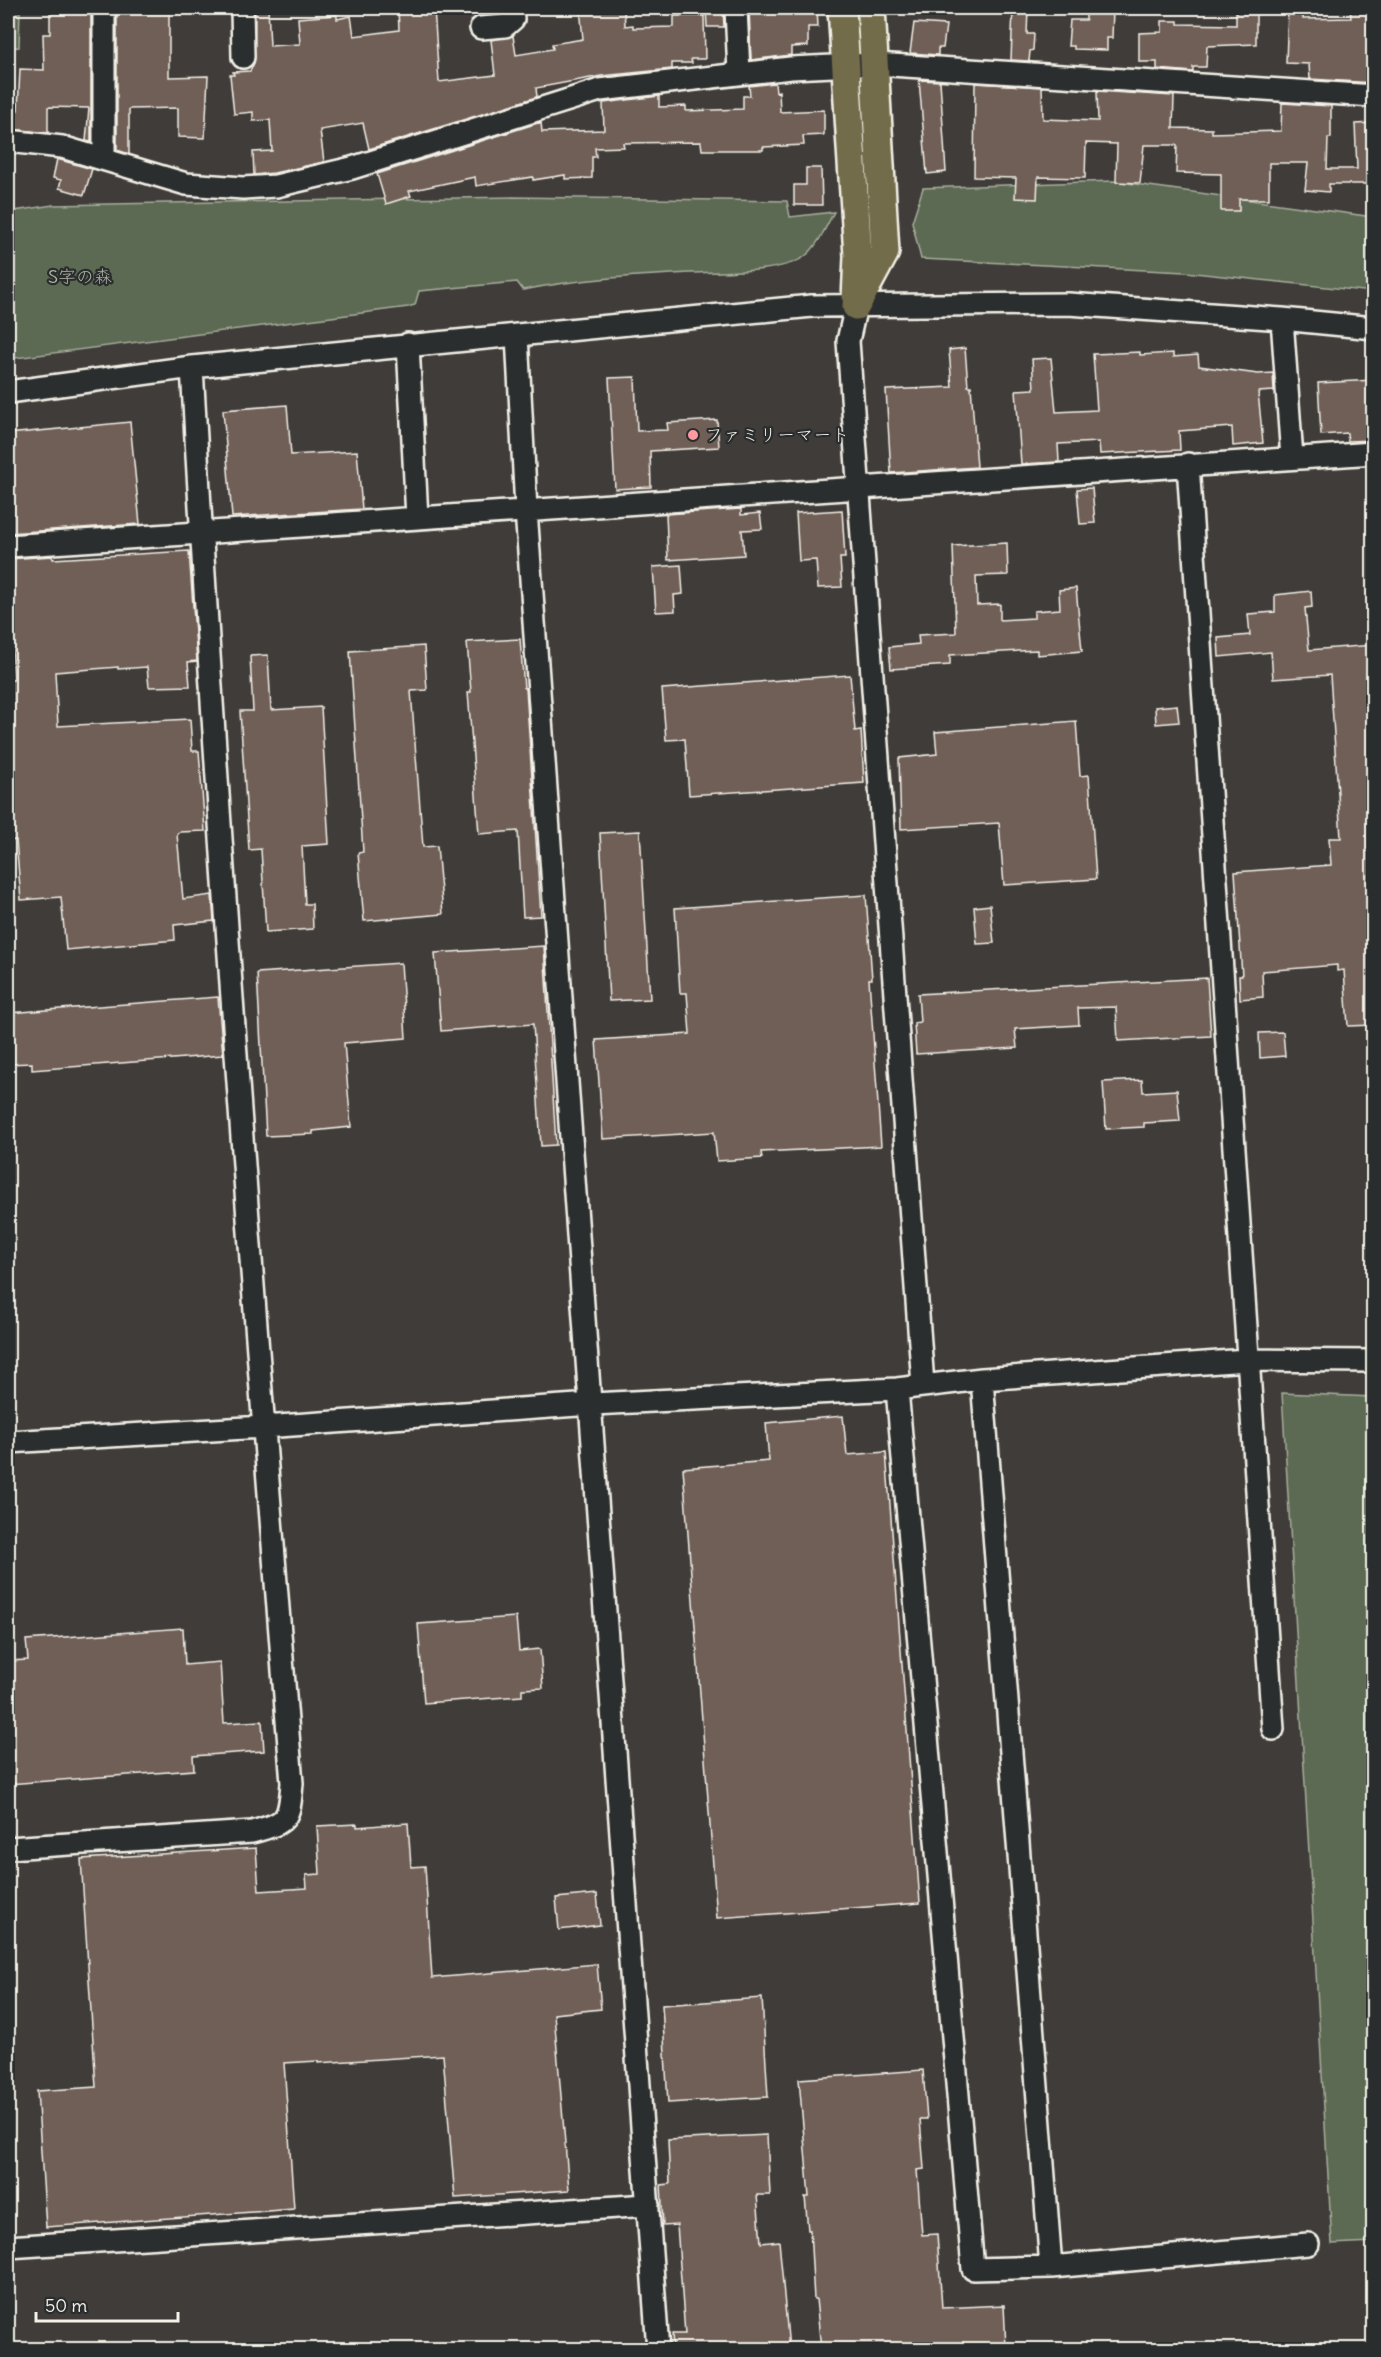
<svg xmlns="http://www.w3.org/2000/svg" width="1381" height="2357" font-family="Delius,'Klee One',sans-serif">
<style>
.green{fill:#5d6a52;stroke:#a8ae9d;stroke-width:1.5}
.building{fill:#6f5e56;stroke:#f4f1e8;stroke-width:1.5}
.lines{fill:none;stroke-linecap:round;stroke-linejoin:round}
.minor-casing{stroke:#f4f1e8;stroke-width:26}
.major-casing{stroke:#f4f1e8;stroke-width:32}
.minor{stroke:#2a2d2e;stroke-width:21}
.major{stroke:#736c4b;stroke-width:27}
.poi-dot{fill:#ff9aa2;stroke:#2a2d2e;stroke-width:2}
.labels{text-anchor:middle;stroke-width:4.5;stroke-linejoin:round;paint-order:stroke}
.park-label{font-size:18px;fill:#b0b4a4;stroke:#2a2d2e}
.poi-label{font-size:18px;fill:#f4f1e8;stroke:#2a2d2e;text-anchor:start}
</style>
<rect width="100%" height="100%" fill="#3f3c3a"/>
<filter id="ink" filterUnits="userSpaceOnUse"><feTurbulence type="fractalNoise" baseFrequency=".0167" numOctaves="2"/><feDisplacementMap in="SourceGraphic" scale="12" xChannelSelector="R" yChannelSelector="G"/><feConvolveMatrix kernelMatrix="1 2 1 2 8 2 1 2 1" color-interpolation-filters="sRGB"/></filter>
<g filter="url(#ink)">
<path class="green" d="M8,8H20L19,47L8,48Z
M1113,181L1373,217V292L1185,272L921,259L912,222L923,188Z
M513,197L787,201L790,217L834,212C826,226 818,247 804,257C779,274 721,271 691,273C635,276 578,279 523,290L517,282L419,291L415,305L408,307L8,359V212L53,205Z
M1282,1393L1373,1397V2242L1332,2244Z"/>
<path class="building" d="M50,8H91V142L86,141L89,108L48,107V133L11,129L12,110H18L20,69L44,70L43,34H50Z
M117,8H169V77L208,76L205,138L178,137V108L129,109V154L117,150Z
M255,8H268L270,46L300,44L298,18L337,15V19L351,16L354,36L399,30L398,8H434L439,82L495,75L491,40L513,36L516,55L553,49L552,44L583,39L580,8H624L625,26L633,25V28L674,27V16H704L705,59H691L692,63H672V69L601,76L536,88L537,97L369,149L363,123L320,130L324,162L274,173L254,175L253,152L272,151L270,120L253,121V112L234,114L230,75H234L233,72L250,71L254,63Z
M706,8H723L724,27H707Z
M749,8H817L818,27H808V46L791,47V55L751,60Z
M1013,8H1028L1027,34H1034L1033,50L1030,51L1029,61L1011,60Z
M1086,8L1113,9L1112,38H1107V50L1074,49V46H1068L1070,20H1086Z
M1236,8H1256V44L1207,46L1206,67H1193V72L1157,69V62H1139V33L1162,32V21H1178V24L1236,25Z
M1288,8H1303V19L1351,18L1350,8H1371L1374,83L1310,79L1309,64L1286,63Z
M914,23L946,25L943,48H938V55L910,53Z
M919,80L940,81L946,172L927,174Z
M775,83L776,92L779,91L780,112L824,110V135L803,136L804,145L763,147V150H702L701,142L623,143L624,147L595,148L596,157H592V178L565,179V175L533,180V177L476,186L475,177L409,191L411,196L386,204L377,174L541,122L542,132L604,130L603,103L659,96V107L686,106V111L743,109V96H750L749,86Z
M975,83L1042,87L1043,119L1098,121L1097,91L1174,96L1173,128L1212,129V133L1281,131L1282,103L1331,106V138H1328L1327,169H1357L1355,124L1374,123V184H1329V192L1305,190L1308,163H1269V199H1239V211H1221V174L1176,173L1177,145H1144L1140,183L1116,182L1117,144L1086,143L1085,178L1038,177L1037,199L1015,198L1016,178L974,177Z
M57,159L92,169L84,195L59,188L61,180L53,178Z
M806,168H821L822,205H794V185H806Z
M965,348L968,386H971L977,467L891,473L886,390L952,387L949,350Z
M1140,352V355L1173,353V357L1198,355L1199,366L1258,374L1273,373L1274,391L1258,392L1263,443L1233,446L1232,427L1179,431L1180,450L1100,454L1099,442L1058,444L1059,462L1021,464L1016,390L1034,389L1032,359L1051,358L1056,412L1097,410L1093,354Z
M635,377L637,431L668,430L667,423L717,420L719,447L650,451L651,487L615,489L609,378Z
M1374,380V440L1348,441L1347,433L1321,435L1318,383Z
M287,405L291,455L357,451L362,509L232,517L223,410Z
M130,422L140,524L8,533V434Z
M1092,488L1095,523L1080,524L1077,489Z
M741,509V515L760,513L762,529L742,530L744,555L668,560L666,514Z
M842,510L845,558H840L842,587L818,588L816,560L799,561L796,513Z
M1007,543L1008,575L976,576L977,605L1000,604V620L1034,618V611L1060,609L1059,590L1076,588L1082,651L1037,655V650L950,655V665L891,669L889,647L919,644L918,635L956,633L953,546Z
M189,551L197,661L188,662L190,686L149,687L147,667L118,669V667L55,672L58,726L190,719L192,751H199L205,831L179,832L177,834L183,899L212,895L214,921L174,925L175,940L66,950L61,897L21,900L16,840L8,841V764H9L8,680H14L8,559L52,556L53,559Z
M681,565L683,594L674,595L675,611L656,612L653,567Z
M1311,591L1312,607L1305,608L1309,650L1374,645V1025L1348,1026L1344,970L1337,971V965L1262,971L1263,997L1240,999L1239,976H1242L1235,872L1331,865L1329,838H1341L1330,675L1273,679L1271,652L1219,657L1218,638L1250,635L1248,614L1275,612V595Z
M520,639L524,688H526L541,916L523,917L518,831L479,834L468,692H471L467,642Z
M424,646L427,690L411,691L423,847L437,846L443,914L364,921L358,853L363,852L350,651Z
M268,655L271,710L321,707L329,844L302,846L305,904H312L313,929L266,932L261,849L249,850L240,711H253L250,656Z
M850,675L855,731L861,730L864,783L689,795L685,739L666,740L662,689Z
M1177,705L1179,722L1156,724L1155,707Z
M1076,721L1080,776L1089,775L1096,879L1004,885L999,823L901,829L899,758L937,754L935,732Z
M640,831L650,999L609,1001L600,833Z
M866,895L872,979H869L881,1146L761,1152L762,1158L717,1161L714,1132L603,1139L596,1040L690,1034L687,993H680L675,908Z
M990,905L994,943L977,944L974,907Z
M544,946L556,1145L541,1146L533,1024L441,1031L435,953Z
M401,963L406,1038L344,1043L351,1127L313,1131V1134L266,1136L257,973Z
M1207,978L1211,1036L1118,1041L1116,1007L1078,1008L1079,1025L1015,1029L1017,1048L916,1054L914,1023L920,1022L918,994Z
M218,997L223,1055L32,1070V1063L8,1064V1013Z
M1283,1032L1285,1056L1260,1058L1259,1033Z
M1142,1080L1143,1092L1177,1090L1180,1121L1144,1123V1127L1106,1129L1103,1082Z
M843,1416L847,1455L886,1452L920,1903L717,1918L683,1468L769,1461L766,1423Z
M516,1617L519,1651L540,1649L543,1688L522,1689V1696L424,1703L418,1624Z
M183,1628L185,1665L220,1662L224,1723L262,1721L264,1751L193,1756L194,1770L8,1784V1661L28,1660L26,1640Z
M408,1823L411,1867L425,1866L432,1978L597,1964L601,2009L554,2014L569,2190L455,2198L443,2055L318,2063V2061L284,2063L294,2209L46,2227L37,2091L96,2087L81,1859L256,1848L259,1891L307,1888L306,1875L320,1874L317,1826L357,1824V1827Z
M597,1894L600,1925L559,1930L556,1898Z
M762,1998L768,2097L668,2103L662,2005Z
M923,2070L927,2119H920L924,2169L917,2170L922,2235L937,2234L942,2308L1004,2305L1006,2349H821L816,2299H814L810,2230H808L805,2197H809L799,2079Z
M767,2135L770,2195H757L761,2243L779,2241L789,2349H673L672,2334H685L677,2225L663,2226L661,2185L670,2184L668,2140Z"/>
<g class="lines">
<defs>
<path id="minor" d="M104,8V158
M242,8L243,57
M736,8L739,73
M481,28L505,26L513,19L512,8
M8,141L62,147L186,184L243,188L276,186L352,168L600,90L791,68L875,64L1374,96
M856,306L848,341L923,1385
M1282,319L1292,458
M517,335L526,510L658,2350
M408,344L417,518
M8,392L192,367L812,306L1068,304L1282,319L1374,328
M1188,464L1273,1729
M8,546L1374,453
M982,1379L1051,2267
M897,1389L973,2269L1051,2267L1308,2244
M8,1442L264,1427L592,1404L897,1389L982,1379L1247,1360L1374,1361
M8,1848L252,1832C288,1822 289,1821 292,1783C254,1312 218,839 192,367
M8,2247L648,2205"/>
<path id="major" d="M842,8L858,256L856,299
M856,306L885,252L871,8"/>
</defs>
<use href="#minor" class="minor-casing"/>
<use href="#major" class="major-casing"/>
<use href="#minor" class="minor"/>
<use href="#major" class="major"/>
</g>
</g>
<circle class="poi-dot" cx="693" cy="435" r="6"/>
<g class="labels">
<g class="park-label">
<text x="80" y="283">S字の森</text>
</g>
<g class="poi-label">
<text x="705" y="441">ファミリーマート</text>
</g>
</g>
<rect width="1381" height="2357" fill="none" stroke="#2a2d2e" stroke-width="30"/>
<rect x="15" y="15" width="1351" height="2327" fill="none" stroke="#f4f1e8" stroke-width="2" filter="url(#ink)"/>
<path d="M36 2312v9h142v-9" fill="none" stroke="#f4f1e8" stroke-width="3"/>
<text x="45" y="2312" font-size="18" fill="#f4f1e8" stroke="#2a2d2e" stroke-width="4.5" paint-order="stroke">50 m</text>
</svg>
